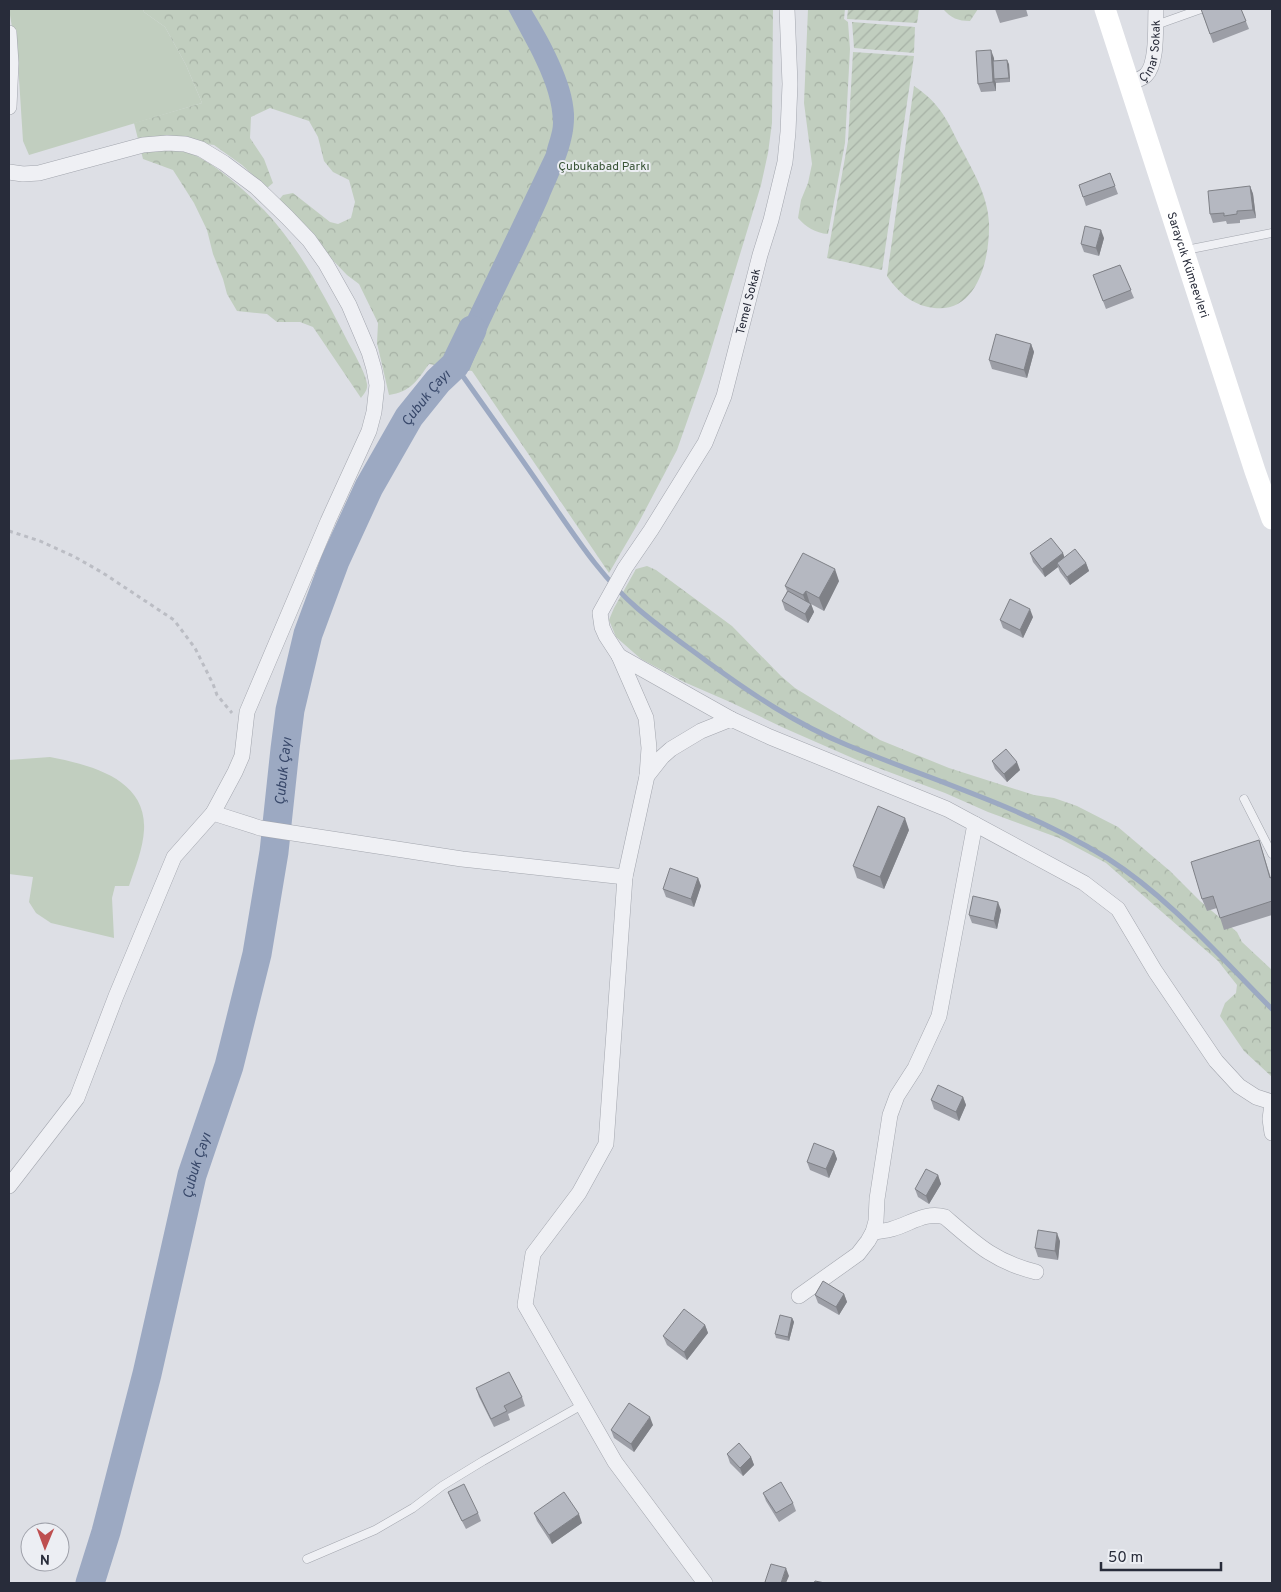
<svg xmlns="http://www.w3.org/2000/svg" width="1281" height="1592" font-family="Overpass,sans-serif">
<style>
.grass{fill:#c1cebf}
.forest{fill:url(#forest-crowns)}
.garden{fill:url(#garden-furrows)}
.water{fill:#9ca9c2}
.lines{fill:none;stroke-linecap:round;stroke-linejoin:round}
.stream{stroke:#9ca9c2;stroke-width:5}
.river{stroke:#9ca9c2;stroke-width:29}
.service-casing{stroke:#a3a6ae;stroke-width:9}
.minor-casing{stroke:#a3a6ae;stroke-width:16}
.path{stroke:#bbbdc4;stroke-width:3;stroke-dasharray:4 4;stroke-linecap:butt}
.service{stroke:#eff0f4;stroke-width:8}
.minor{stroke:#eff0f4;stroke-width:15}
.secondary{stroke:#fff;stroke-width:21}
.wall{fill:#9c9ea6}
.shaded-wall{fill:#7f8187}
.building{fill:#b5b8c1;stroke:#7f8187}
.labels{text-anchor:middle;stroke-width:4;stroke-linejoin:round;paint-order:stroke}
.street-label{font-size:12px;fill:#282c3a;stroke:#eceef3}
.park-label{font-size:12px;fill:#395437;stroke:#eceef3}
.water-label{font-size:14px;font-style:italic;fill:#374769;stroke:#eceef3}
</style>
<defs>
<pattern id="forest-crowns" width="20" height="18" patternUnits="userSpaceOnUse" patternTransform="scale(1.25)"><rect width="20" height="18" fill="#c1cebf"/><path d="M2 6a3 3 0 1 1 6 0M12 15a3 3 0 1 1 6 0" fill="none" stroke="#a6b1a5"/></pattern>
<pattern id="garden-furrows" width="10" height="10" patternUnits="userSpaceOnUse" patternTransform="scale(1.25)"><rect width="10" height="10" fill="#c1cebf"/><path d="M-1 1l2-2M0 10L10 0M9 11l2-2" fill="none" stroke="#a6b1a5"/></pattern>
</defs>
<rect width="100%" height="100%" fill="#dddfe5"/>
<path class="grass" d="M9,9H143L144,12L165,27L186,65L202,103L29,155L23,141L18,63Z
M50,757C91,765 147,779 144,830C143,849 135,868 129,886H115L112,898L114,938L51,923L36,913L29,902L33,877L9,874V760Z"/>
<path class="forest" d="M143,9H773L772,123L768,153L761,185L704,373L677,450L640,520L609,573L472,371L429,364C417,381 410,392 389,395L377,343L378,323L359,284L347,275L277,202L283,195L293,193L330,222L338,224L351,218L355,202L349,180L333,172L324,161L318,137L309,121L270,108L251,117L250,138L264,159L273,183L267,188L242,165L214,145L177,140L181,149C213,161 240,186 264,210C300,248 325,297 348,342C354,353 366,374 367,384C368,390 364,394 361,398L313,327L300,322H277L267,314L237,311L227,294L223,279L213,254L207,230L194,203L173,170L143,159L134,123L202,103L186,65L165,27L144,12Z
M808,9H845L844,19L848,22L850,49L845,143L828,234C815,233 806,227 798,218L801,200L808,183L812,164L804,103Z
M943,9H978L970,21C958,21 951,18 943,9Z
M647,566L656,570L732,626L781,676L795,688L880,740L949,768L1034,795L1054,798L1077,806L1118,827L1170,871L1200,901L1237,932L1242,942L1272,970V1077L1244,1051L1220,1016L1225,1003L1236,993L1237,985L1218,961L1106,863L1059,838L988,812L945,793L857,760L784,728L730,702L684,682L641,659L616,637L609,620L614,608L636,569Z"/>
<path class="garden" d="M848,9H919L917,23L847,19Z
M852,22L915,27L914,53L854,48Z
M853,52L914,56L882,270L827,258L848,141Z
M914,86C941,104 947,120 961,148C973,171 988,196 989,223C990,259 977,318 928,307C910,303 897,291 887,276Z"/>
<path class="water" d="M508,9H531C548,37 573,81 574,114C575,145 559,174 548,201C523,258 492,313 469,371L446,362L546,153C548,143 553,132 553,123C553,85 525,42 508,9Z"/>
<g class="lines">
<path class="stream" d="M455,365C486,409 517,452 547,496C575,536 600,576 637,608C659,627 682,643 705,660C750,693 796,724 847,745C934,781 1026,808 1107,858C1170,898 1220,957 1272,1009"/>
<path class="river" id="s1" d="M90,1583L106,1532L147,1374L192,1175L229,1066L257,954L274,852L285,749L290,710L308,634L335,561L369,487L409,417L438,381L455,365L472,330"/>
<defs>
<path id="service" d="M1156,25L1201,9
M1186,250L1272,233
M1244,799L1272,854
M307,1559L375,1530L413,1508L442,1486L483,1461L582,1405"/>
<g id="minor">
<path d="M9,33L11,63L9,107"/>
<path id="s2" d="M1128,84C1134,81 1142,79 1146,75C1158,63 1155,25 1156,9"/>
<path d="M9,172L23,174L39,173L143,145L167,143L185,144L201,149L224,163L256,187L287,217L309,240L326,264L349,305L369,352L374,369L377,385L374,412L369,431L328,521L247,712L242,756L235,772L213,813L174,857L116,996L77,1098L9,1186"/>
<path id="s3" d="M619,656L606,636L602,627L600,613L625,568L651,530L705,443L724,396L760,255L771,220L785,162L788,132L790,84L787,9"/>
<path d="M647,776L649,748L646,718L619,656L731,719"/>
<path d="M213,813L260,828L462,859L625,877"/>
<path d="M1272,1104L1270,1119L1272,1133"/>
<path d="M873,1232C879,1231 886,1231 892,1229C910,1224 926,1211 945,1217C976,1244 995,1262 1036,1272"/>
<path d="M799,1296L858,1254L868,1241L873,1232L876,1221L877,1199L890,1115L897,1096L915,1068L939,1016L975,824"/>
<path d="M705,1583L615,1462L525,1305L533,1254L579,1193L606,1144L625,877L647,776L662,757L671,749L701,731L731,719L770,737L947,809L1084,883L1118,909L1155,971L1216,1061L1239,1086L1256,1097L1272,1102"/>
</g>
</defs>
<use href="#service" class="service-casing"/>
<use href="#minor" class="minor-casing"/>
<path class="path" d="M9,531L40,541L75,557L103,573L174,620L195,648L213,684L217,695L232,713"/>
<use href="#service" class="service"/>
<use href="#minor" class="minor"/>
<path class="secondary" id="s4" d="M1105,9L1255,471L1272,519"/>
</g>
<path class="wall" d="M995,9H1026L1028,16L1000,23Z
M1201,9H1241L1249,29L1213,43Z
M994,58V61L1009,64L1010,82L996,83V91L981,92L978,84Z
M1110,173L1118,194L1086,206L1079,185Z
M1250,186L1253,194L1256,218L1240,220V223L1227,224L1226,221L1213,223L1210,214Z
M1104,238L1099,256L1084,252L1081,244Z
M1120,265L1134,298L1106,309L1093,275Z
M1031,344L1034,352L1027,378L992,369L989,360Z
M1030,553H1063L1064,558L1086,563L1089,571L1070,585L1060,572L1058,567L1045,577L1033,562Z
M839,581L824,611L811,604L814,612L808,623L785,610L782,601L787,591L785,586Z
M1033,617L1023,638L1003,628L1000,620Z
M992,761L1020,770L1007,782L995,769Z
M909,830L884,889L857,878L853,866Z
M1259,840L1271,878L1272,877V915L1224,930L1217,908L1207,911L1202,899Z
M698,878L701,886L694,907L666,897L663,889Z
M1001,910L997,929L972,923L969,915Z
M963,1097L966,1105L959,1121L934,1109L931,1100Z
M834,1151L837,1159L829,1178L810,1170L807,1162Z
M938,1175L941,1184L929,1204L918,1197L915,1189Z
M1060,1241L1058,1260L1038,1257L1035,1248Z
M844,1294L847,1302L839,1315L818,1303L815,1295Z
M792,1318L794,1322L789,1341L776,1338L775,1334Z
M705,1325L708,1333L687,1360L667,1345L663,1336Z
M476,1388L522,1397L525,1406L508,1414L510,1420L494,1427L479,1397Z
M653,1425L634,1452L614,1438L611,1430Z
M727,1454L751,1457L754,1465L743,1476L730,1463Z
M448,1492L478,1513L481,1521L466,1529L451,1500Z
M763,1493L793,1503L796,1511L779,1522L766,1501Z
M534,1513L582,1523L552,1544L537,1521Z"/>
<path class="shaded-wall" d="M991,50L994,58L995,79H994L996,83V91L993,82Z
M1007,60L1009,64L1010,82L1009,78Z
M1250,186L1253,194L1256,218L1253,210Z
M1101,230L1104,238L1099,256L1096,248Z
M1031,344L1034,352L1027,378L1024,370Z
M1063,553L1066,562L1057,563L1058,567L1045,577L1042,569Z
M1086,563L1089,571L1070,585L1067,577Z
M835,569L839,581L824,611L819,598Z
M806,591L810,604L808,608L803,595Z
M811,604L814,612L808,623L805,614Z
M1030,609L1033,617L1023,638L1020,630Z
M1017,762L1020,770L1007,782L1004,774Z
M905,818L909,830L884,889L880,877Z
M698,878L701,886L694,907L691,899Z
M998,902L1001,910L997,929L994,921Z
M963,1097L966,1105L959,1121L956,1112Z
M834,1151L837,1159L829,1178L826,1169Z
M938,1175L941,1184L929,1204L926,1196Z
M1057,1233L1060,1241L1058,1260L1055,1251Z
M844,1294L847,1302L839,1315L836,1307Z
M792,1318L794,1322L789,1341L788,1337Z
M705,1325L708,1333L687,1360L684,1352Z
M650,1417L653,1425L634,1452L631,1444Z
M751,1457L754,1465L743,1476L740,1468Z
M579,1514L582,1523L552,1544L549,1535Z
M786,1568L789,1576L786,1583H781Z"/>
<path class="building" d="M1201,9H1241L1246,21L1210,34Z
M991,50L993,82L978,84L976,51Z
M1007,60L1009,78L994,79L993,61Z
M1110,173L1115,186L1083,197L1079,185Z
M1250,186L1253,210L1237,211V214L1224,216V213L1210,214L1208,191Z
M1085,226L1101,230L1096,248L1081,244Z
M1120,265L1131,290L1103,301L1093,275Z
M996,334L1031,344L1024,370L989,360Z
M1051,538L1063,553L1042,569L1030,553Z
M1075,549L1086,563L1067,577L1057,563Z
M803,553L835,569L819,598L806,591L803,595L785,586Z
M788,591L811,604L805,614L782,601Z
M1010,599L1030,609L1020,630L1000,620Z
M1006,749L1017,762L1004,774L992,761Z
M878,806L905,818L880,877L853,866Z
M1259,840L1270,878L1272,877V901L1220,918L1213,896L1202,899L1191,862Z
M670,868L698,878L691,899L663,889Z
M973,896L998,902L994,921L969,915Z
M938,1085L963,1097L956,1112L931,1100Z
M814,1143L834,1151L826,1169L807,1162Z
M926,1169L938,1175L926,1196L915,1189Z
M1038,1230L1057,1233L1055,1251L1035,1248Z
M823,1281L844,1294L836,1307L815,1295Z
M684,1309L705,1325L684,1352L663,1336Z
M780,1315L792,1318L788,1337L775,1334Z
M509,1372L522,1397L504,1406L507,1411L491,1419L476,1388Z
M629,1403L650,1417L631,1444L611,1430Z
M739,1443L751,1457L740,1468L727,1454Z
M781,1482L793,1503L776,1513L763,1493Z
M464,1484L478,1513L462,1521L448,1492Z
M564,1492L579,1514L549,1535L534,1513Z
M771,1564L786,1568L781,1583H768L765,1582Z
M815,1581L825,1583H814Z"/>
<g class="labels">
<g class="street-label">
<text dy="4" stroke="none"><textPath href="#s2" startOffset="45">Çınar Sokak</textPath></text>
<text dy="4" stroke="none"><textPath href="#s4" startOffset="269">Saraycık Kümeevleri</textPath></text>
<text dy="4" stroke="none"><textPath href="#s3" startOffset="396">Temel Sokak</textPath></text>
</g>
<g class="park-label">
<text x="604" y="170">Çubukabad Parkı</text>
</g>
<g class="water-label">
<text dy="5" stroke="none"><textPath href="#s1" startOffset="1241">Çubuk Çayı</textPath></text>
<text dy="5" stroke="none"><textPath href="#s1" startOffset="836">Çubuk Çayı</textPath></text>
<text dy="5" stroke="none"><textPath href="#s1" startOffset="431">Çubuk Çayı</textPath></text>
</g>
</g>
<rect width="1281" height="1592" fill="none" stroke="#282c3a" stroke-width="20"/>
<g transform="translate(45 1547) rotate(181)"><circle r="24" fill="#eceef3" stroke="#9ea0a9"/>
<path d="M0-4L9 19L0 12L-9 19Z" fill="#be4f50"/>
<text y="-8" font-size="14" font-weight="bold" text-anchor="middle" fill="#282c3a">N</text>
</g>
<path d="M1101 1562v8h120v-8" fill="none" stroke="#282c3a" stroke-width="2.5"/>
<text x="1108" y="1562" font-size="15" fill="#282c3a" stroke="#eceef3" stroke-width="4" paint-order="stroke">50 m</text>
</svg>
